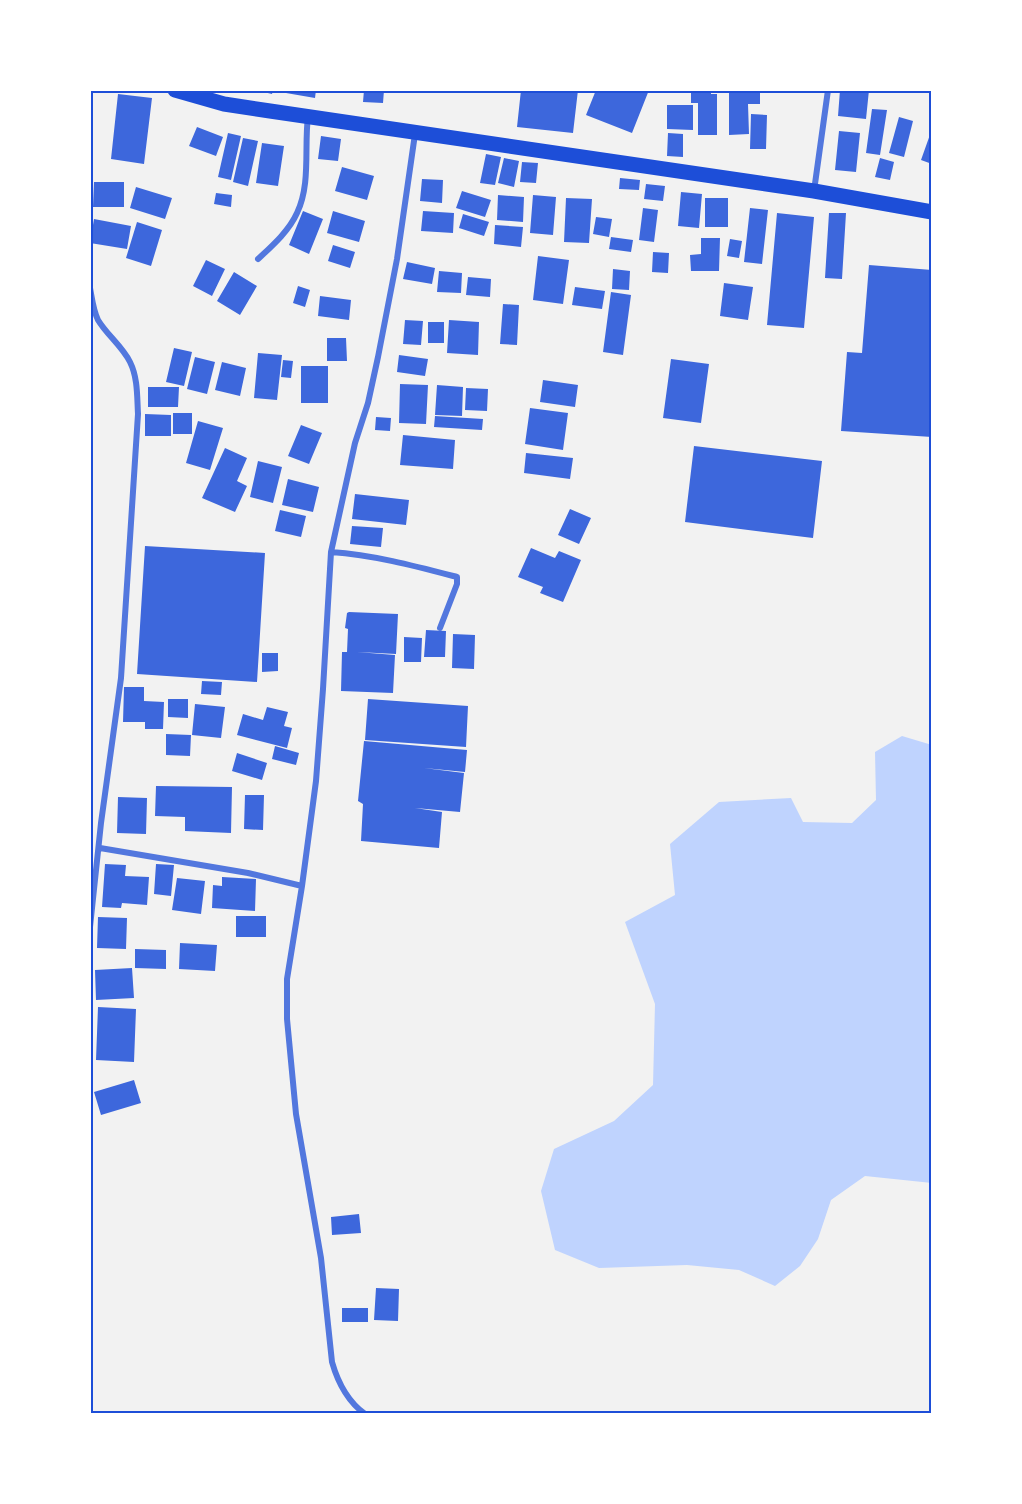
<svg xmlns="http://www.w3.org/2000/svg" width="1022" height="1504" font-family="'Fira Sans Condensed',sans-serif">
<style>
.water{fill:#bfd3fe}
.building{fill:#3d67dc}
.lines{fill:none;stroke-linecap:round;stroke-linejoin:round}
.minor{stroke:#5277de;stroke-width:6}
.primary{stroke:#1d4ed8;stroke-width:15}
.neatline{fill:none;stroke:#1d4ed8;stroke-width:2}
</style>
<rect width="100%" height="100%" fill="#f2f2f2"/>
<path class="water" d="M902,736L932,745V1183L865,1176L831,1200L818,1239L800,1266L775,1286L739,1270L687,1265L599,1268L555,1250L541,1191L554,1149L614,1121L653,1085L655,1004L625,922L675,895L670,844L719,802L791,798L803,822L852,823L876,800L875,752Z"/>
<path class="building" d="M255,90H273L272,94Z
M286,90H316L315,98L286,93Z
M364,90H384L383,103L363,102Z
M521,90H578L573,133L517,127Z
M596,90H649L632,133L586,115Z
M691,90H711V94H717V135H698V103H691Z
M729,90H760V104H748L749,134L729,135Z
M840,90H869L866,119L838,116Z
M118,94L152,98L144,164L111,159Z
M667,105H693V130L667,129Z
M872,109L887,110L880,155L866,153Z
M751,114L767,115L766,149H750Z
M899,117L913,121L904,157L889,153Z
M197,127L223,137L216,156L189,146Z
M932,129V164L921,160Z
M839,131L860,133L856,172L835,170Z
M228,133L241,136L231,180L218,177Z
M668,133L683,134V157L667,156Z
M321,136L341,139L338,161L318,159Z
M243,138L258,141L248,186L233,182Z
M262,143L284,146L278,186L256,183Z
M486,154L501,157L495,185L480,183Z
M504,158L519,161L514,187L498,183Z
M880,158L894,162L890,180L875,177Z
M522,162L538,163L536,183L520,182Z
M342,167L374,176L367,200L335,191Z
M620,178L640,180L639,190L619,189Z
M422,179L443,180L442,203L420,201Z
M94,182H124V207H93Z
M646,184L665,186L663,201L644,199Z
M136,187L172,198L165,219L130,208Z
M462,191L491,200L485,217L456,208Z
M681,192L702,194L699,228L678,226Z
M216,193L232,195L231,207L214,204Z
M498,195L524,197L523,222L497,220Z
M533,195L556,197L553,235L530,233Z
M566,198L592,199L589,243L564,242Z
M705,198H728V227H705Z
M643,208L658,210L654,242L639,240Z
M750,208L768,210L762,264L744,262Z
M303,211L323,219L309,254L289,245Z
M333,211L365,221L359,242L327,233Z
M423,211L454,213L453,233L421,231Z
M777,213L814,217L804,328L767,325Z
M829,213H846L842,279L825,278Z
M463,214L489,222L484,236L459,228Z
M596,217L612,219L609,237L593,234Z
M94,219L131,226L127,249L90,243Z
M137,222L162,230L151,266L126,258Z
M495,225L523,227L521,247L494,244Z
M611,237L633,240L631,252L609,249Z
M701,238H720L719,271H691L690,255L701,254Z
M730,239L742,241L739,258L727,256Z
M333,245L355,252L350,268L328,261Z
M653,252L669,253L668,273L652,272Z
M538,256L569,260L563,304L533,300Z
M206,260L225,269L212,296L193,286Z
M407,262L435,268L432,284L403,279Z
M869,265L932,270V437L841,431L847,352L862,353Z
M613,269L630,271L629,290L612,289Z
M439,271L462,273L461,293L437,292Z
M234,272L257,286L240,315L217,301Z
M468,277L491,279L490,297L466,295Z
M724,283L753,287L748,320L720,316Z
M298,286L310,290L305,307L293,303Z
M575,287L605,291L602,309L572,305Z
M611,292L631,295L623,355L603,352Z
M320,296L351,300L349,320L318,316Z
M503,304L519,305L517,345L500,344Z
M405,320L423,321L421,345L403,344Z
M449,320L479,322L478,355L447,353Z
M428,322H444V343H428Z
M327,338H346L347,361H327Z
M174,348L192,352L184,386L166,382Z
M258,353L282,355L277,400L254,398Z
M399,355L428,359L425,376L397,372Z
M195,357L215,362L207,394L187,389Z
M671,359L709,364L701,423L663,418Z
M283,360L293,361L291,378L281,377Z
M222,362L246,368L240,396L215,390Z
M301,366H328V403H301Z
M543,380L578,385L575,407L540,402Z
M400,384L428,385L426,424L399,423Z
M437,385L463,387L462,416L435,415Z
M148,387H179L178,407H148Z
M466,388L488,389L487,411L465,410Z
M530,408L568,413L563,450L525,444Z
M173,413H192V434H173Z
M145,414L171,415V436H145Z
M435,416L483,419L482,430L434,427Z
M376,417L391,418L390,431L375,430Z
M198,421L223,428L210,470L186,463Z
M301,425L322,433L309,464L288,456Z
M403,435L455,440L453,469L400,465Z
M694,446L822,461L813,538L685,522Z
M225,448L247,458L237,481L247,486L235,512L202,498Z
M526,453L573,458L570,479L524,473Z
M258,461L282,467L273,503L250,497Z
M288,479L319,487L313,512L282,505Z
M355,494L409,500L406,525L352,519Z
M570,509L591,518L579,544L558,535Z
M280,510L306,516L301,537L275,531Z
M352,526L383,528L381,547L350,544Z
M145,546L265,553L257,682L137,674Z
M531,548L555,558L559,551L581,560L563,602L540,593L543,587L518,577Z
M349,612L398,614L396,654L357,652L395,655L393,693L341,691L342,652H347L348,629L345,628L347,613Z
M426,630L446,631L445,657H424Z
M453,634L475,635L474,669L452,668Z
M404,637L422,638L421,662H404Z
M262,653H278V671L262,672Z
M202,681L222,682L221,695L201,694Z
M124,687H144V701L164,702L163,729H145V722H123Z
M168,699H188V718L168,717Z
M368,699L468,706L466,747L365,740Z
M195,704L225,707L221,738L192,735Z
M267,707L288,712L284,726L292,728L287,748L237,735L243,714L263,720Z
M166,734L191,735L190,756L166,755Z
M364,741L467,750L465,772L424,768L464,773L460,812L415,808L442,812L439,848L361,841L363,804L358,801Z
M275,746L299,753L296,765L272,759Z
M237,753L267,763L262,780L232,771Z
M156,786L232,787L231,833L185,831V817L155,816Z
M245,795H264L263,830L244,829Z
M118,797L147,798L146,834L117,833Z
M105,864L126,865L125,876L149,877L147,905L122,903L121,908L102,907Z
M156,864L174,865L171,896L154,894Z
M222,877L256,879L255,911L212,908L213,885L222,886Z
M177,878L205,881L201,914L172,910Z
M236,916H266V937H236Z
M98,917L127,918L126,949L97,948Z
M180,943L217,945L215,971L179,969Z
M135,949L166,950V969L135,968Z
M132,968L134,998L96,1000L95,970Z
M98,1007L136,1009L134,1062L96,1060Z
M134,1080L141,1103L101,1115L94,1092Z
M359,1214L361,1233L332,1235L331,1217Z
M376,1288L399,1289L398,1321L374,1320Z
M342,1308H368V1322H342Z"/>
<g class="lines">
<path class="minor" d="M814,191L828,90
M258,259C272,246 289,231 297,213C311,184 304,148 308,116
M90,288C92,298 93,310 98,320C107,335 122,346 130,362C138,378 137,397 138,414L121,678L101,823L90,927
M331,552C374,555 415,566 457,577V584L440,628
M100,848L248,873L302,886
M365,1414C347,1401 338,1383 332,1362L321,1258L296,1114L287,1019V979L302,886L316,781L323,689L331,552L355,443L368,403L378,357L397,259L415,134"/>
<path class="primary" d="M175,90L224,104L270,111L814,191L932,212"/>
</g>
<rect width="1022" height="1504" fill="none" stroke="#ffffff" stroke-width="183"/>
<rect x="92" y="92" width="838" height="1320" class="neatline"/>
</svg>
